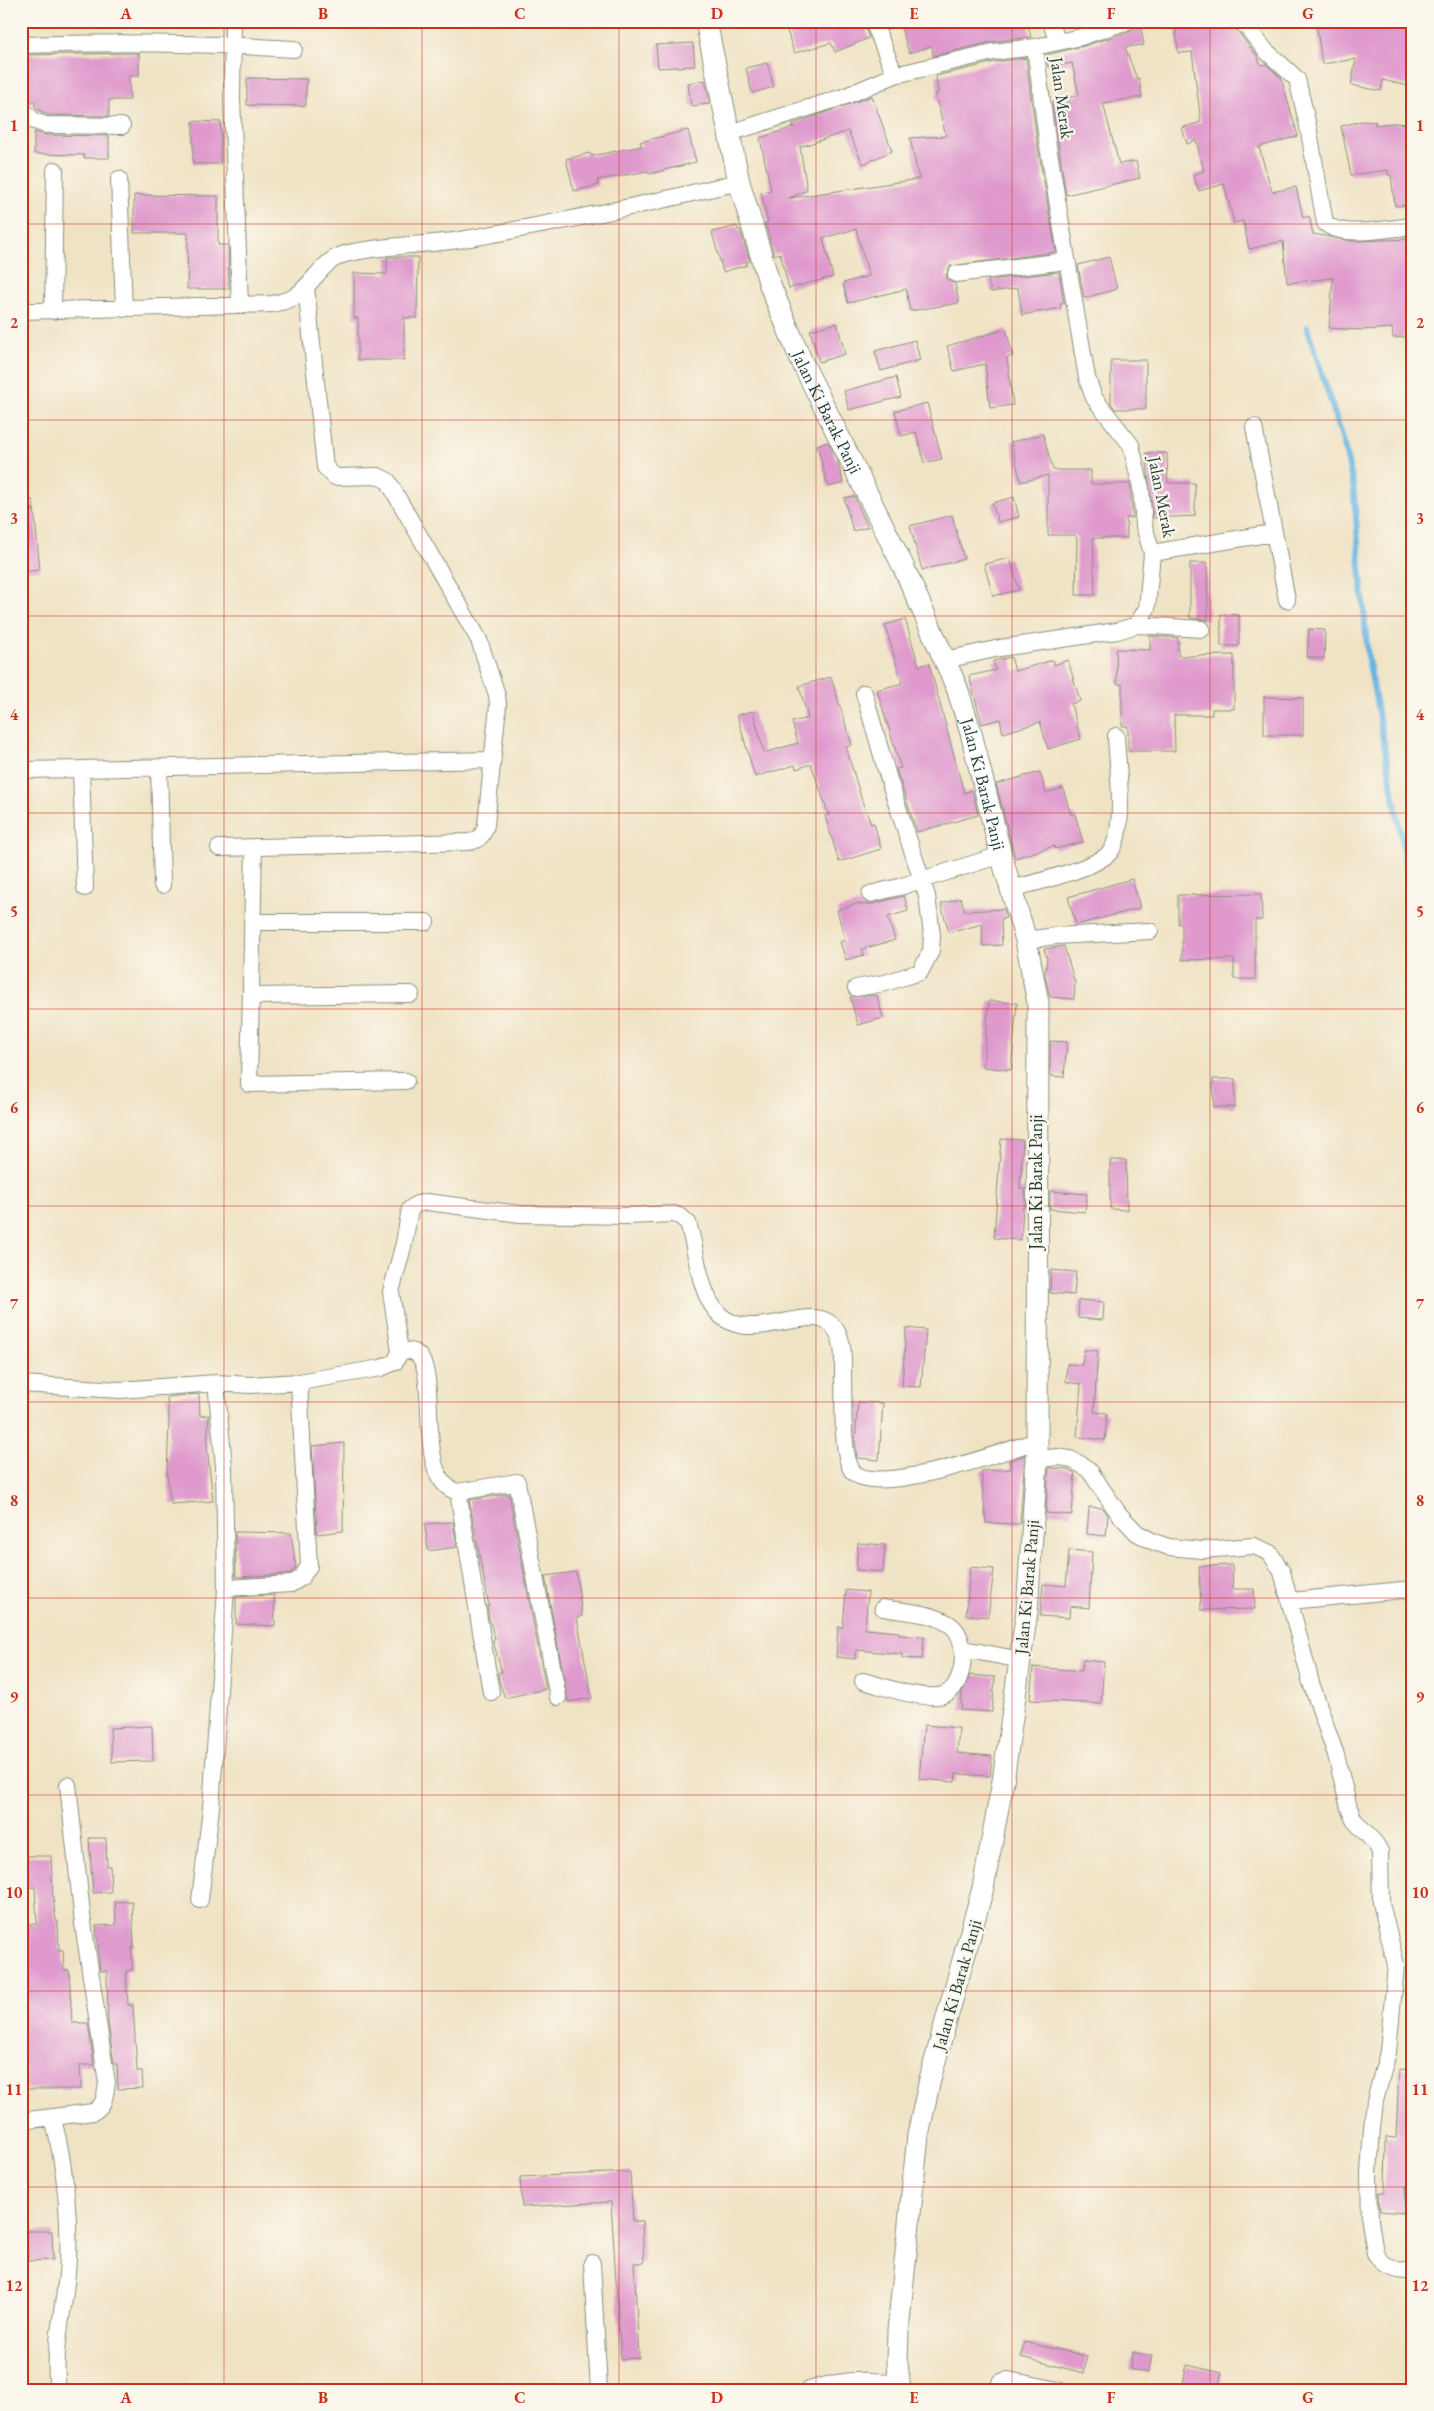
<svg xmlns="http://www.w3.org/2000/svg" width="1434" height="2411" font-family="'EB Garamond',serif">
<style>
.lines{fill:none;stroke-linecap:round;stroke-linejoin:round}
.stream{stroke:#66b6e1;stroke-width:6}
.building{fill:#df99cd}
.minor-casing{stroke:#88907c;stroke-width:18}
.tertiary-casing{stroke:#88907c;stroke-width:23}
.minor{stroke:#fff;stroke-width:16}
.tertiary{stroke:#fff;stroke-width:21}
.grid{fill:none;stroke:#c8321e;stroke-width:1;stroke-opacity:0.55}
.labels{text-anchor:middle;stroke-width:4.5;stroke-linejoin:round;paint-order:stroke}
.street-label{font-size:18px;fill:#1f3d34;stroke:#fbf7ec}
.neatline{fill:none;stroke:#c8321e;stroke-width:2}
.grid-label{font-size:16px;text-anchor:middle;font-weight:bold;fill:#c8321e}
</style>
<rect width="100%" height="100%" fill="#fbf7ec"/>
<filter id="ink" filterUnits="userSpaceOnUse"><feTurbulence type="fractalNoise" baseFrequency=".02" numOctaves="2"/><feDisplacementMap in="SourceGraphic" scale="10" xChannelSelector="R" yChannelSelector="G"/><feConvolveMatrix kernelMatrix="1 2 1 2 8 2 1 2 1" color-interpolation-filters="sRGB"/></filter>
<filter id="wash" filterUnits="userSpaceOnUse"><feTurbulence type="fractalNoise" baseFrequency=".0096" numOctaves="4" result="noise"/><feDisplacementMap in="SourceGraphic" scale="20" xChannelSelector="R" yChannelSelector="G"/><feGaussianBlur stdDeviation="1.12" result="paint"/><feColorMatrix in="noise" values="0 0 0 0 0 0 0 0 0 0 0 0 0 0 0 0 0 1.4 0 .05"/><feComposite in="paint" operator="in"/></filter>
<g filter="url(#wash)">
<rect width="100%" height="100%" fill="#f0e3c5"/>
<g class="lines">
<path class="stream" d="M1307,327L1343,440L1353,484L1368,658L1413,900"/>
</g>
<g id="blocks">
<path class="building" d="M784,21H863L869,38L835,52L831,43L794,53Z
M884,21H1027L1031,37L991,42L933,56L932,46L909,53L900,24L887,30Z
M1175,21H1232L1234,27L1257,56L1261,65L1266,64L1281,78L1298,136L1259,147L1272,192L1296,187L1303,218L1309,216L1313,234L1353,241L1413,239V336L1393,338L1392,328L1362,330L1329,328L1333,278L1287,283L1283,241L1249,249L1243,221L1234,223L1224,184L1199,191L1193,175L1204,171L1196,140L1187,144L1182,128L1201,122L1192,52L1178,53Z
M1316,21H1413V62L1408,86L1383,80L1381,91L1351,85L1356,59L1322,64Z
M1141,28L1144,45L1125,47L1137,79L1139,78L1142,97L1103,103L1119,164L1136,161L1140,178L1066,195L1052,102L1079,95L1072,63L1048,67L1046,55L1084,46Z
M693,43L695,66L658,68L656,45Z
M139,53V76H129L130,100H109V116L48,115L35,108V102H28V74H21V55Z
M1026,58L1037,142L1056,252L950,266L946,276L948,280L955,284L959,303L910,311L906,289L848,303L843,283L869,276L856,229L823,238L833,277L789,288L780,253L774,255L765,223L768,222L761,192L771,190L760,138L794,127L793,124L872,96L892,151L863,164L848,131L800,147L807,190L789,198L919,179L910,138L946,136L935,94L938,93L936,76L995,62Z
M767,63L774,87L752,93L746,68Z
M247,78L306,79V106L247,105Z
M705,80L710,104L691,106L688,83Z
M193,121L221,122L220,164H193Z
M1362,121L1376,122L1375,125L1392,123L1413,124V205L1395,206L1391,175H1388V170L1351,175L1341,126Z
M688,130L696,162L649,174L648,171L597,180L599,185L574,191L566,159L590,153L591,156L642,146L640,142Z
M34,132L46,135L109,136V158H84V155L34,154Z
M134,195L218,196V245H228L229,289H187L188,233H134Z
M737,226L738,230H740L750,261L746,262L747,265L723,272L712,232Z
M387,257H418L417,318H404V360H358V318H354V273L387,274Z
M1109,257L1117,289L1084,298L1078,265Z
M1059,272L1064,303L1060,304L1061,308L1022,315L1018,288L991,292L988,280Z
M837,323L845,354L819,362L810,330Z
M1006,329L1013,356L1007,358L1013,405L990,408L985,364L954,371L947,346Z
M915,340L920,360L881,371L875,351Z
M1111,360H1146V409H1115L1111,403Z
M896,377L901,397L849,410L844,391Z
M927,403L942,459L924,463L916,432L901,436L895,411Z
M1043,434L1053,470H1091V484H1130L1133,518H1126L1127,538H1093L1095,595H1076L1077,538L1075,535H1048V475L1021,482L1011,442Z
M828,442L838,462L843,483L828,487L817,445Z
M1146,453H1167L1168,483H1195V516L1153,518Z
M854,496L868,527L853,531L844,498Z
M1014,497L1019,517L998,522L992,503Z
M34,508L40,570L21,572V516L32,512Z
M952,515L964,559L922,570L910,526Z
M1010,558L1019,590L993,596L984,564Z
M1190,563H1207L1208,620L1190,618Z
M1221,614L1239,615V646H1221Z
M905,619L919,666L929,663L964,793L972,790L978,815L917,832L896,769L901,768L877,690L902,683L885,625Z
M1309,629L1325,630L1324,659L1307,657Z
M1150,636L1178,638V656L1234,655V709H1212V715H1174L1175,751H1128V726H1122V684H1117L1116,649L1150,650Z
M1011,657L1015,671L1053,660L1054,665L1068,660L1080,701L1071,704L1081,739L1048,749L1040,722L1003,733L1000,719L982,724L969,676L996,670L993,661Z
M831,677L852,745L846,747L862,801L871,824L874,823L881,849L839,862L825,816L829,815L811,764L796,769L795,765L755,777L737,715L753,711L764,753L798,743L792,722L808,718L799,686Z
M1264,697L1303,698V735H1264Z
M1040,772L1046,793L1063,788L1071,815L1075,814L1083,842L1055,849L1054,846L1015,858L996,784Z
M1132,879L1140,908L1076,925L1068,897Z
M1261,894L1262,920H1255V979H1234V959L1182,960V924H1178V895Z
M904,896L908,911L888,917L895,940L862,949L864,955L846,960L840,942L845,940L837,910L859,903L860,905L872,904Z
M961,898L965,911L1004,909L1006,918L1001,919L1002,945L983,946L982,924L949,933L941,904Z
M1064,946L1075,983L1074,999L1050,997L1045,975L1047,958L1044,949Z
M877,995L883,1018L858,1025L850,997Z
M989,1001L1017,1003L1011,1070L983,1067Z
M1050,1041L1067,1042L1064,1077L1050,1076Z
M1213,1079H1235V1107H1214Z
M1001,1139L1023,1140L1020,1189H1025V1207H1023L1021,1240L994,1238Z
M1110,1160H1126L1127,1210L1110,1209Z
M1050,1191L1087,1194L1085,1212L1050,1209Z
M1051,1270L1076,1272L1074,1295L1050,1293Z
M1079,1300L1104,1302L1103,1320L1078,1318Z
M906,1328L926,1330L921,1387L902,1386Z
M1084,1350L1098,1351L1094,1412L1107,1413L1105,1440L1077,1437L1081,1384L1066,1382L1067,1364L1082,1365Z
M199,1394L200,1416L209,1415L207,1447L213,1501L171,1504L167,1475L169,1419L167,1397Z
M858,1402L883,1403L879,1460L857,1458L855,1441Z
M344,1443L343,1531L317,1534L312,1446Z
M1025,1455L1020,1524L986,1523L981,1471L1011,1469L1009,1461Z
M1049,1468L1067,1469L1075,1473L1072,1515L1046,1513Z
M509,1494L546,1689L505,1698L499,1681L498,1673L502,1672L493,1641L495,1639L489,1618L487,1606H489L469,1500Z
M1089,1507L1103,1508L1108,1515L1106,1536L1087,1534Z
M453,1522L457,1547L428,1551L425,1524Z
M235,1532L291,1533L296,1568L289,1574L236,1577Z
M858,1543L885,1545L883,1572L856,1570Z
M1069,1550L1092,1552L1089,1608L1070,1606L1069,1618L1040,1616L1043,1584L1066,1586Z
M1232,1565L1233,1589H1254L1255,1609L1201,1610L1199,1566Z
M970,1567L994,1569L988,1617L966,1615Z
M576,1572L582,1616L577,1618L592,1698L568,1702L545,1576Z
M846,1590L868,1592L865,1629L899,1632V1635L924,1637L922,1659L902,1658V1654L856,1650L855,1659L836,1657L838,1627H843Z
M274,1595L275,1626L236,1624V1597Z
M1083,1660L1104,1662L1101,1704L1030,1700L1033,1667L1082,1671Z
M970,1675L995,1677L992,1712L961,1710L962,1692Z
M924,1725L959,1728L957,1753L992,1756L990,1776L956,1774L955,1782L919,1779Z
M152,1726L153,1761L112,1762L110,1728Z
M89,1838H106L107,1866H110L111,1892L93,1893Z
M26,1856H51L53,1898L56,1921H58L59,1950H63L64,1970H69L72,2023H88L94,2065H80L81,2089H27L25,2063H21V1924H37L35,1887L21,1888V1864H27Z
M132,1901L134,1947H132V1970L126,1971L128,2005H133L137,2071H142L143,2088L118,2089L117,2064H114L108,2022L107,1971H100L96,1926L116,1925L115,1902Z
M1399,2069L1413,2070V2124L1409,2186H1406L1404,2213L1380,2211L1379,2192H1385L1386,2137L1396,2138Z
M630,2172L633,2221H642L644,2263H634L639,2358L621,2359L611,2202L522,2207L520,2177Z
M26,2231H52L53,2260L28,2261Z
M1024,2342L1087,2356L1084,2373L1021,2357Z
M1133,2352L1152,2356L1148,2373L1130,2369Z
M1187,2365L1222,2373L1218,2390L1183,2382Z"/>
</g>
</g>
<g filter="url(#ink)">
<use href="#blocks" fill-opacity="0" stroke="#88907c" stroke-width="1"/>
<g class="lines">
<defs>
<path id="minor" d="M233,21L232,98L240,304
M873,21L895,75
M1051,21L1057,42
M1242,21L1266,51L1297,79L1308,126L1325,223C1342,239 1390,228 1413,226
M21,45C112,42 203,43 294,49
M21,109L34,121L46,125L122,126
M730,133L846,96L895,75L993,52L1035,47L1081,37L1128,21
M119,179L124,309
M956,274L1067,261
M21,311L273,304C279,302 288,301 294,297C314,284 321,261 345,254C384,244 426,246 465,239C557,223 649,204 739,182
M53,311L55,170
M1254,427L1287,600
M21,506L25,505
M1152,553L1273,533
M1137,625L1202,629
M945,660L1000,648L1117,631L1137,625L1147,608L1152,553L1144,526L1141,488L1131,445L1094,398L1087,378L1047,140L1035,47
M159,767L162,885
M21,770L81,769
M254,847L249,1084L406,1081
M219,848L469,842C480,840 483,835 486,825L498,705L497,695L479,640L388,481L378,476L335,477L325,467L306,287
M85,888L81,769L492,760
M1011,889C1033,883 1099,868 1111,851C1127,827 1117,764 1116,736
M870,894L899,887L1001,855
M252,922H426
M1026,940L1056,936L1150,931
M856,988L885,983L920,972L931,951L932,935L927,896L889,780L864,693
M251,996L411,994
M400,1352C453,1336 405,1479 458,1492L517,1482L558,1697
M21,1384L120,1390L216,1383L250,1385L299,1382L381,1368L395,1362L400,1352L391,1292L404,1243L410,1209L417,1204L427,1202L520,1214L626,1216L674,1214L681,1217L688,1223C696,1248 697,1276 709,1300C738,1357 806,1299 832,1325C845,1338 843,1359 843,1375C844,1398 841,1450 851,1469C868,1501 1009,1450 1036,1441
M1037,1459L1059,1457L1070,1459L1080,1464L1089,1470L1119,1514L1137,1533L1154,1542L1169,1547L1202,1550L1254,1546L1270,1553L1282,1572L1311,1683L1336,1755L1349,1808L1354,1820L1375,1843L1380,1851L1381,1903L1396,1965L1388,2052L1375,2101L1372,2128L1369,2174L1370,2221L1375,2253L1383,2264L1398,2270L1413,2272
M458,1492L491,1692
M226,1588L291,1584L301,1578L309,1566L299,1382
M1290,1601L1413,1589
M964,1649L1021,1660
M863,1681C886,1687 914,1698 938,1696C965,1694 970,1643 953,1627C936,1612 904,1612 883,1608
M200,1900L211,1808L226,1588L224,1466L216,1383
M53,2119C66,2167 72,2233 66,2283C62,2318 53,2354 58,2390
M21,2121L93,2112C105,2106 105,2095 107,2083L83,1923L68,1785
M592,2263L599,2390
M809,2390C839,2380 868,2377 900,2386
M996,2390L1001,2382L1008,2380L1059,2390"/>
<g id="tertiary">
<path id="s1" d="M706,21L739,182L770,285L801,360L904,568L957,688L971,733L1001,855L1026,940L1038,1003L1037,1459L1027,1611L1003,1781L983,1888L930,2079L918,2135L898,2331L897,2363L900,2390"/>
</g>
</defs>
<use href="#minor" class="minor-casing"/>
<use href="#tertiary" class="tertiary-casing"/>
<use href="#minor" class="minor"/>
<use href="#tertiary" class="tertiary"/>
</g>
</g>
<path class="grid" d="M224,21V2390M422,21V2390M619,21V2390M816,21V2390M1012,21V2390M1210,21V2390M21,224H1413M21,420H1413M21,616H1413M21,813H1413M21,1009H1413M21,1206H1413M21,1402H1413M21,1598H1413M21,1795H1413M21,1991H1413M21,2187H1413"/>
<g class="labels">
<g class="street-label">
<text transform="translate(1062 98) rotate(82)" y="6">Jalan Merak</text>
<text dy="6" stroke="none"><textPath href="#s1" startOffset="411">Jalan Ki Barak Panji</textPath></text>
<text transform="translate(1162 497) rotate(79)" y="6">Jalan Merak</text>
<text dy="6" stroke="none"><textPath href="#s1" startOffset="816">Jalan Ki Barak Panji</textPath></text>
<text transform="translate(1036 1182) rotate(-90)" y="6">Jalan Ki Barak Panji</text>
<text transform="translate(1027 1587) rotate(-85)" y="6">Jalan Ki Barak Panji</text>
<text transform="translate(957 1985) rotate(-74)" y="6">Jalan Ki Barak Panji</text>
</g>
</g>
<rect width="1434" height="2411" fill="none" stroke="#fbf7ec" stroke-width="55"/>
<rect x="28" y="28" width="1378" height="2356" class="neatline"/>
<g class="grid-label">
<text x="126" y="19">A</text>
<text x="323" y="19">B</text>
<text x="520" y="19">C</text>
<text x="717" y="19">D</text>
<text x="914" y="19">E</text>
<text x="1111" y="19">F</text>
<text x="1308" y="19">G</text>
<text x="14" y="131">1</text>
<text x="1420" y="131">1</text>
<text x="14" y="328">2</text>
<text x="1420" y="328">2</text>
<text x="14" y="524">3</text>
<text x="1420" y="524">3</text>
<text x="14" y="720">4</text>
<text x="1420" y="720">4</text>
<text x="14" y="917">5</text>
<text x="1420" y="917">5</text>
<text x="14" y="1113">6</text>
<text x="1420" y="1113">6</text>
<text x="14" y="1309">7</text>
<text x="1420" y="1309">7</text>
<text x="14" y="1506">8</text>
<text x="1420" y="1506">8</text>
<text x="14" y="1702">9</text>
<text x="1420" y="1702">9</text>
<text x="14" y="1898">10</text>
<text x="1420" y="1898">10</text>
<text x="14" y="2095">11</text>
<text x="1420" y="2095">11</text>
<text x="14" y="2291">12</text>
<text x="1420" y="2291">12</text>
<text x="126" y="2403">A</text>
<text x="323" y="2403">B</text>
<text x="520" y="2403">C</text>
<text x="717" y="2403">D</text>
<text x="914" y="2403">E</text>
<text x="1111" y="2403">F</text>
<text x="1308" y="2403">G</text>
</g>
</svg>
